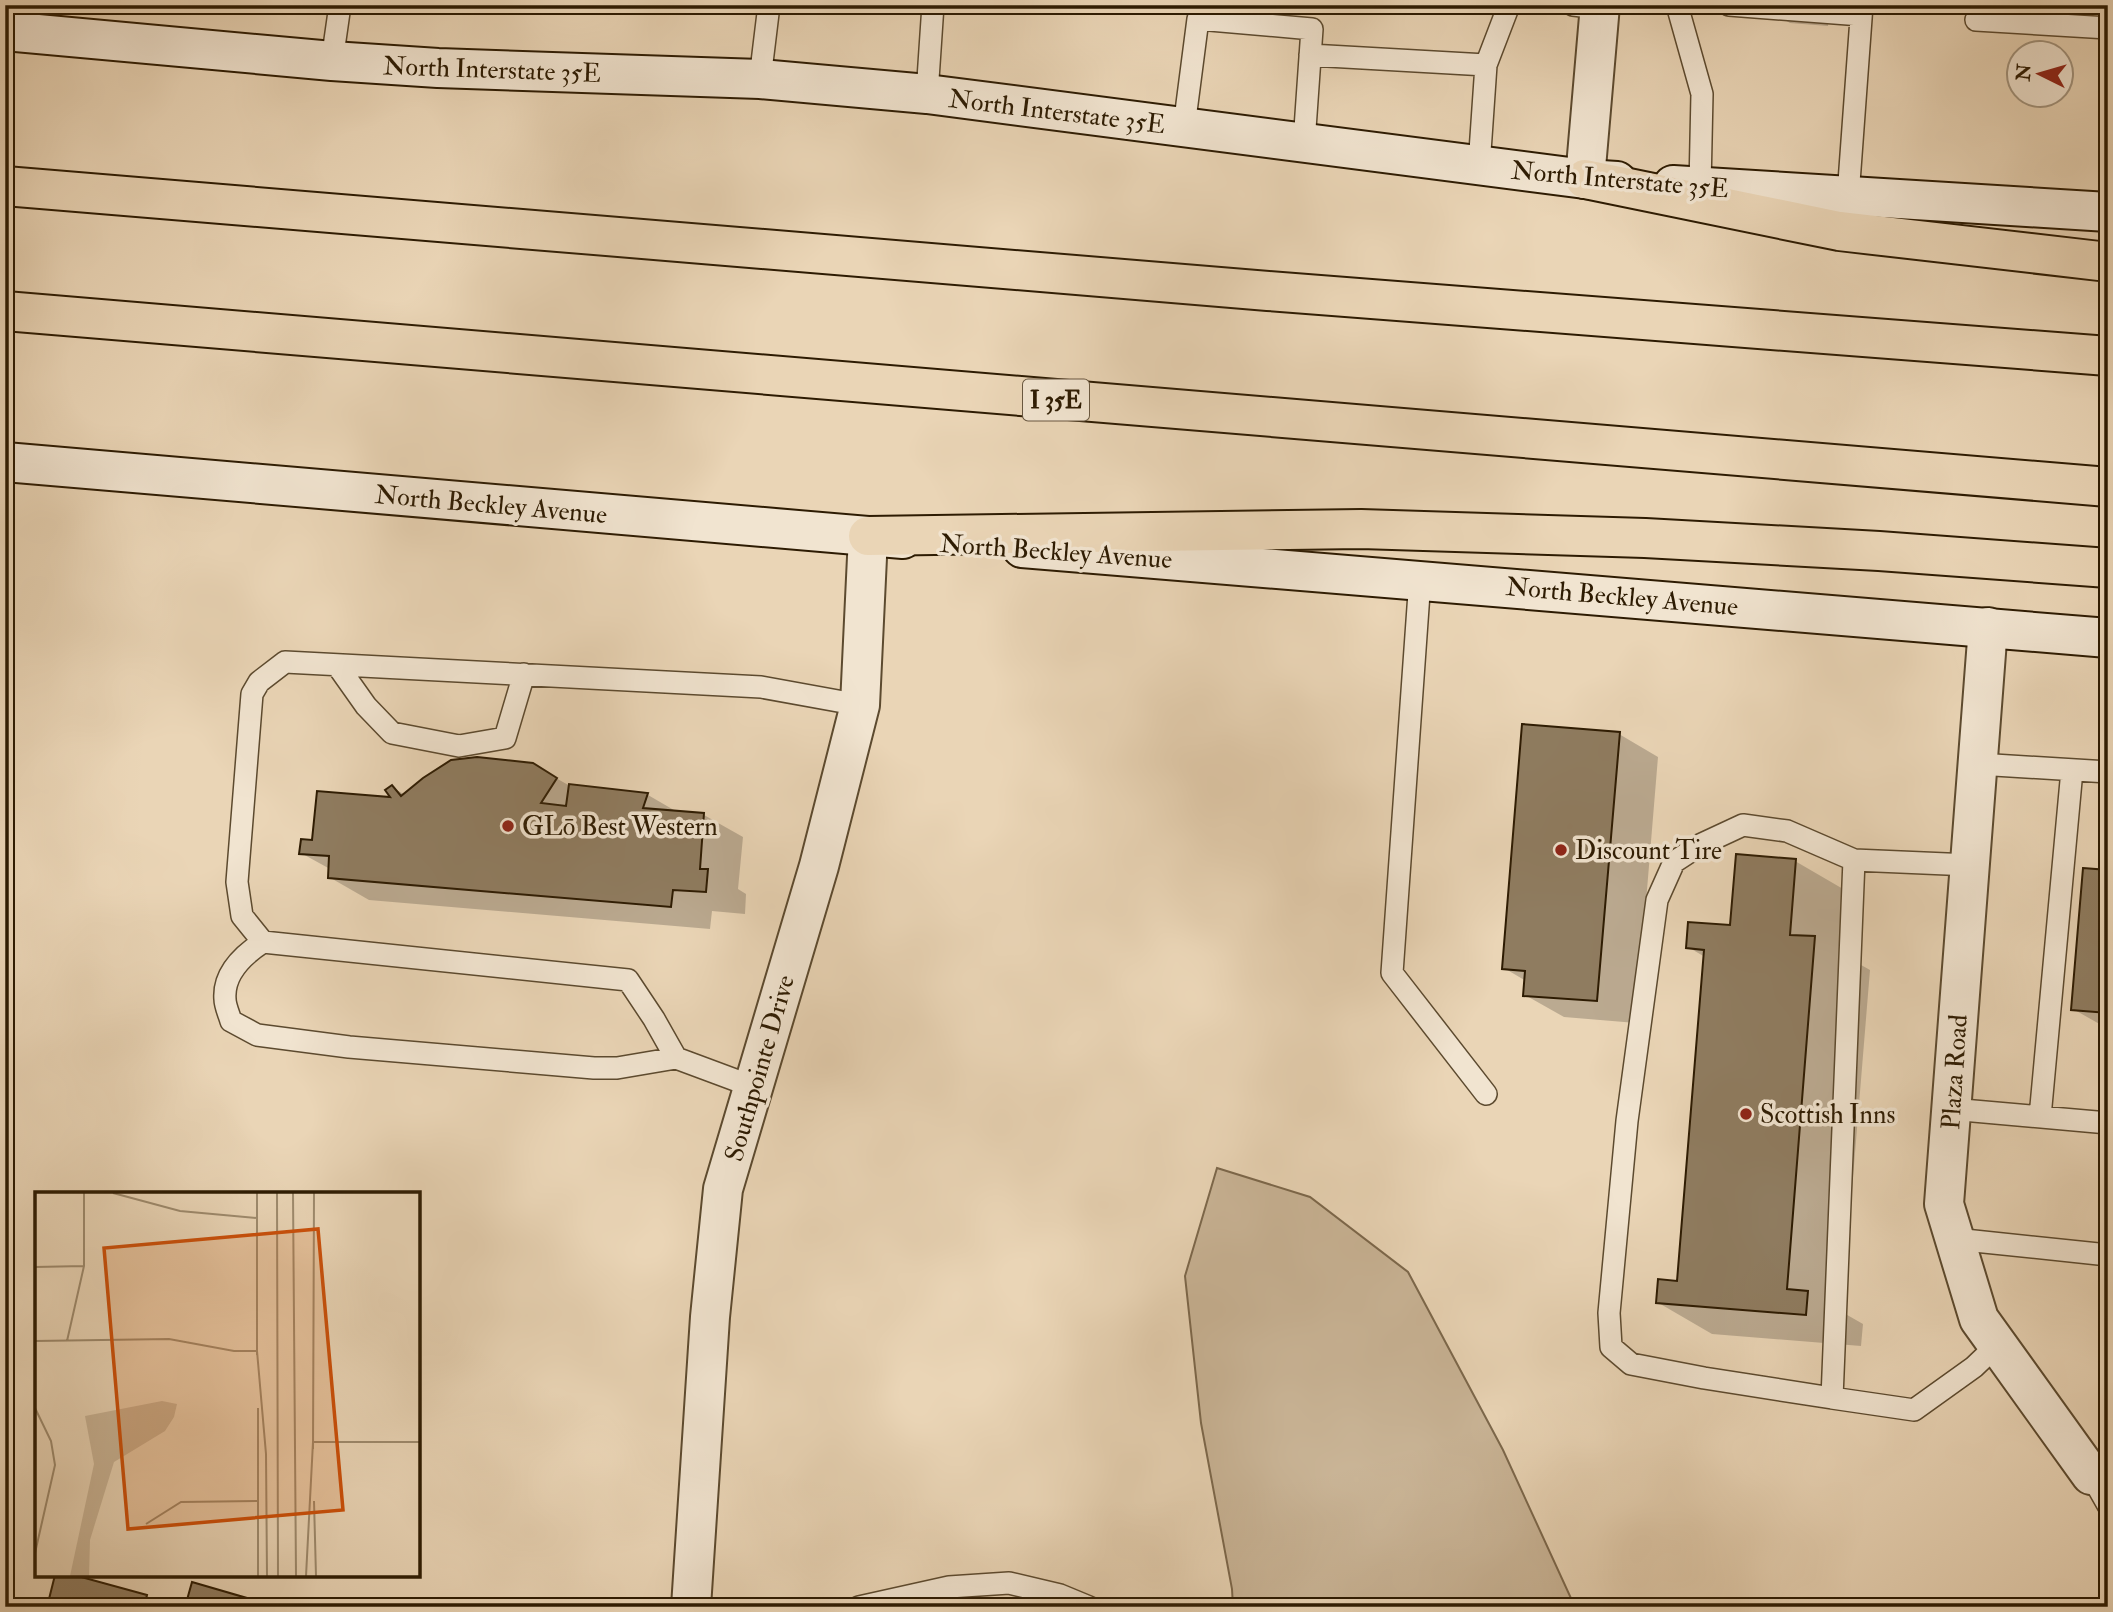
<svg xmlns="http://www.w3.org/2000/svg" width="2113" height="1612" font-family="'IM FELL Double Pica',serif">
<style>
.green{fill:#cab597;stroke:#7c684c;stroke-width:2}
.shadow{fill:#0003}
.building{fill:#8f7c60;stroke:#2d1b02;stroke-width:2}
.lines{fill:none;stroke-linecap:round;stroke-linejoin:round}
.service-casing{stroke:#5c4a2f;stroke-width:24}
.minor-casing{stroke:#5c4a2f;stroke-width:42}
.secondary-casing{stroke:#2d1b02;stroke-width:42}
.motorway-casing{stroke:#2d1b02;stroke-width:42}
.service{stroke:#f1e4d0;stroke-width:21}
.minor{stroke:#f1e4d0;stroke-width:38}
.secondary{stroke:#f1e4d0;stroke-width:38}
.motorway{stroke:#ead5b6;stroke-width:38}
.poi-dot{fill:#8f2418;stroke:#f1e4d0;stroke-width:2.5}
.labels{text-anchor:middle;stroke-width:7;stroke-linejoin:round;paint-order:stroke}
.shield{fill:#f1e4d0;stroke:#685740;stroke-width:2}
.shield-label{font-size:24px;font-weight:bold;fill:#2d1b02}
.street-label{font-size:26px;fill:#2d1b02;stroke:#f1e4d0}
.poi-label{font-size:26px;fill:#2d1b02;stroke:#f1e4d0;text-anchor:start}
.inset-road{fill:none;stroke:#9e8b6e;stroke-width:2}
.view{fill:#cc500a;fill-opacity:0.15;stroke:#cc500a;stroke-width:3.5}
.inset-edge{fill:none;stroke:#2d1b02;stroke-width:3.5}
</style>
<rect width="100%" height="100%" fill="#ead5b6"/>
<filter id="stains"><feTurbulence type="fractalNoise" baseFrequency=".00286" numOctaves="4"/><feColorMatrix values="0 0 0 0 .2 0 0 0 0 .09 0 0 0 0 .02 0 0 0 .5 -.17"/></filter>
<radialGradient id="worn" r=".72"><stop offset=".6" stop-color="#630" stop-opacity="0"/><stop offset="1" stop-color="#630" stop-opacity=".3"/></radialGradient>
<path class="green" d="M1217,1168L1310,1197L1408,1272L1503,1450L1575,1607H1233L1232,1589L1201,1423L1185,1276Z"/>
<path class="shadow" d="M1392,5H1500L1499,16Z
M1759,5H1830L1828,26L1790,23Z
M1619,734L1658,757L1636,1023L1564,1017L1525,995L1526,981L1504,968Z
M533,765L570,786L648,795L679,813L704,815L743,837L738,889L746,894L745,914L712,911L710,929L369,900L329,877L330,869L301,853L314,841L394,799L392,787L405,795Z
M1795,861L1850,893L1845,956L1870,970L1842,1312L1863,1324L1861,1346L1712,1334L1657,1302L1678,1283L1705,957L1688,947L1732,927Z
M2108,872V1027L2103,1026L2073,1009Z
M5,1596L20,1605L19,1607H5Z
M147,1596L165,1607H48Z"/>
<path class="building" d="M1522,724L1620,732L1597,1001L1523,996L1525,971L1502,969Z
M477,757L533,763L557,778L541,803L566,806L569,784L648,793L643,808L704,813L700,869H708L706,892L673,890L671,907L328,878L329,856L299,854L301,839L312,840L317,791L390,797L385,790L392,785L401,796L423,778L451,760Z
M1736,854L1796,859L1790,935L1815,936L1787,1289L1808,1291L1806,1315L1656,1303L1658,1279L1677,1281L1704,950L1686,948L1688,922L1730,925Z
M2083,868L2108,870V1013L2071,1010Z
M55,1575H74L147,1595L144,1607H47Z
M192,1582L278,1607H185Z"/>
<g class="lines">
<defs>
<path id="service" d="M1573,5L1600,8
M1677,5L1702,94L1700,186
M1729,5L1861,15
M1976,20L2108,28
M1310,55L1486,65L1479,166
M332,61L340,5
M1486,65L1509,5
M760,79L769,5
M927,94L933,5
M1184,127L1198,19L1312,29L1304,143
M1848,196L1862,5
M1420,579L1392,973L1486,1094
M337,665L366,706L392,733L459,746L505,738L524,674
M1978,764L2108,772
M1970,865L1854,860L1832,1398L1914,1410L1974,1367L1997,1345
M263,942C243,955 223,973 225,999C225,1006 229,1014 231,1021L257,1035L349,1047L594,1068H617L676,1058
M754,1087L676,1058L654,1019L628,980L263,942L242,916L237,882L252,694L259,682L285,662L761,687L860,705
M1951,1109L2108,1123
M2040,1117L2072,770
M1955,1239L2108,1255
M1832,1398L1704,1378L1631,1364L1611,1347L1609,1313L1627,1121L1657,900L1674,862L1700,845L1743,825L1787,831L1854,860
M2102,1475H2091L2108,1505
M859,1607L949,1587L1009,1583L1060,1595L1089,1607"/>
<path id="minor" d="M1585,179L1600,5
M1988,627L1944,1204L1979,1319L2091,1475
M691,1607L710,1317L723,1189L819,866L860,705L868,536"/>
<path id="secondary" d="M5,31L332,61L438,68L760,79L927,94L1585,179L1617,181
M1673,185L2108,212
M5,462L903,539
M1022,548L2108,638"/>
<path id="motorway" d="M1585,179L1839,231L2108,262
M5,186L1268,291L2108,356
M5,311L2108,487
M868,536L1361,529L1645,538L1879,551L2108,568"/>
</defs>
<use href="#service" class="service-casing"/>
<use href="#minor" class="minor-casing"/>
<use href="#secondary" class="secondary-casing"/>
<use href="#motorway" class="motorway-casing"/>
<use href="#service" class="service"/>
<use href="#minor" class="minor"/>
<use href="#secondary" class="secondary"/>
<use href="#motorway" class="motorway"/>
</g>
<g class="poi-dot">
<circle cx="508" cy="826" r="7"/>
<circle cx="1561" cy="850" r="7"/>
<circle cx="1746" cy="1114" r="7"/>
</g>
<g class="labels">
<rect class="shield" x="1023" y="379.5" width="66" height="41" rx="5"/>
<g class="shield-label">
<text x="1056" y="408">I 35E</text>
</g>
<g class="street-label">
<text transform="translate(492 69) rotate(2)" y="9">North Interstate 35E</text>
<text transform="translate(1057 111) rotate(7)" y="9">North Interstate 35E</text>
<text transform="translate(1620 179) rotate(5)" y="9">North Interstate 35E</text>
<text transform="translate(491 504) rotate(5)" y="9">North Beckley Avenue</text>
<text transform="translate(1056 551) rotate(4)" y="9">North Beckley Avenue</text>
<text transform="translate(1622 596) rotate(5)" y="9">North Beckley Avenue</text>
<text transform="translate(759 1068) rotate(-74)" y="9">Southpointe Drive</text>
<text transform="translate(1954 1072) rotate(-86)" y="9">Plaza Road</text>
</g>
<g class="poi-label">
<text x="522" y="835">GLō Best Western</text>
<text x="1575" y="859">Discount Tire</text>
<text x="1760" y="1123">Scottish Inns</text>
</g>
</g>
<g transform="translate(35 1192)">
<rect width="385" height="385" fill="#ead5b6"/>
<path d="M127,209L142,212L139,225L130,239L79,270L55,348L54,384H35L59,272L50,224Z" fill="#cab597"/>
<path class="inset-road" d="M78,1L145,19L222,26M222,1V163M242,1L243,384M258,1L261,384M0,75L49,74M0,149L134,147L199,159H222M32,149L49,74V1M222,159L231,262L232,384M0,216L16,249L20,273L0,361M223,216V384M278,250H385M278,257L279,1M279,309L281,384M111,332L146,310L223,309M271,384L278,250"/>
<path class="view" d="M283,37L308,318L93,337L69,56Z"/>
<rect width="385" height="385" class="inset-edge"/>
</g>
<rect width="2113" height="1612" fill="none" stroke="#ead5b6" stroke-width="28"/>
<rect x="7" y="7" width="2099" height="1598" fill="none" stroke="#2d1b02" stroke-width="3.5"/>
<rect x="14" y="14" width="2085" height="1584" fill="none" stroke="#2d1b02" stroke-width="2"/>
<g transform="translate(2040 74) rotate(275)"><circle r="33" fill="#f1e4d0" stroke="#a3947e" stroke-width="2"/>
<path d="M0-5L12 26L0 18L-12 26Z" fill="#8f2418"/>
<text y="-10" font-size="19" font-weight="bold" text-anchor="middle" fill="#2d1b02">N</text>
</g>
<rect width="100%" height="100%" filter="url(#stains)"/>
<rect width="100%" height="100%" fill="url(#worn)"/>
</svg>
